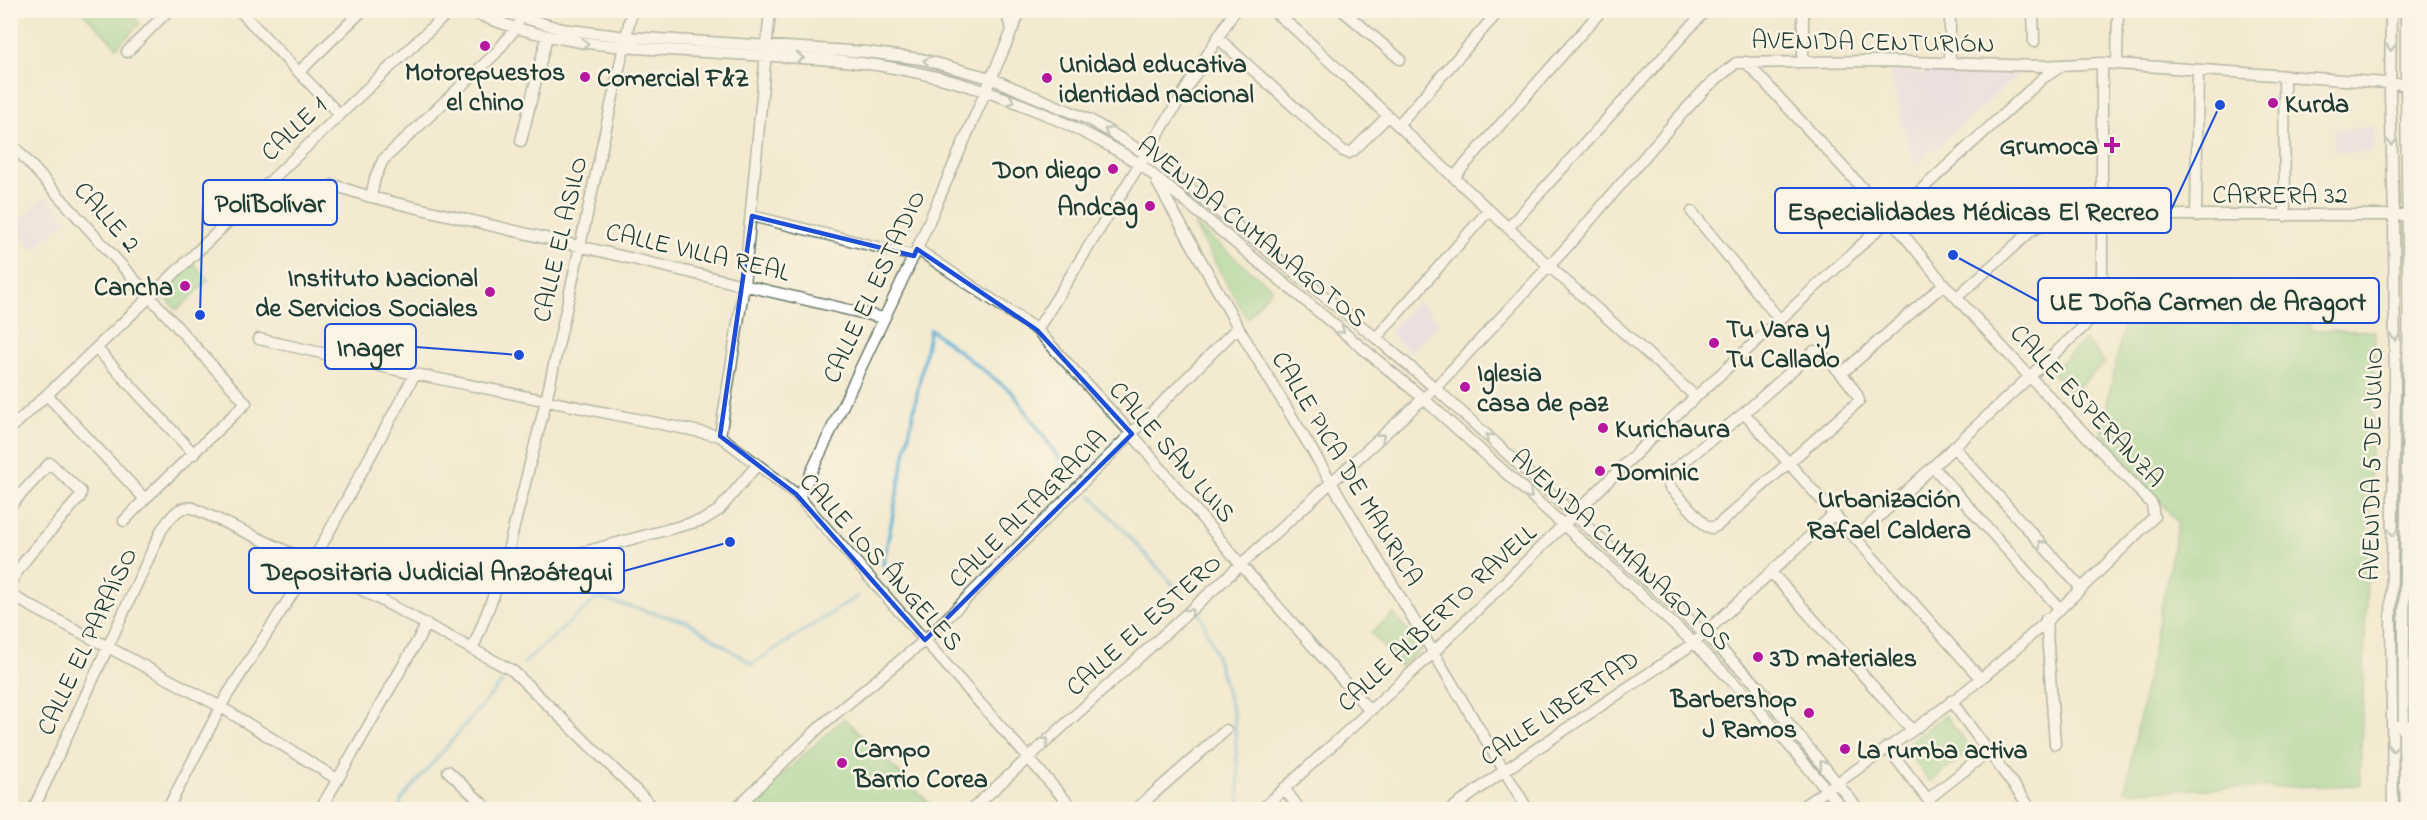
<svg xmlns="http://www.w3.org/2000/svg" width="2427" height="820" font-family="'Indie Flower',sans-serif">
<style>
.built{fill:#e3d3f2}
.green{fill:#8fd28b;stroke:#578860;stroke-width:1.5}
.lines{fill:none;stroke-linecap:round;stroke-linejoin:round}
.stream{stroke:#57afd4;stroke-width:3}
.minor-casing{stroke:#697a6b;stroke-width:13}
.minor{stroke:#fff;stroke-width:10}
.oneway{stroke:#8f9e9a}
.marked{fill:none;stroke:#1d4ed8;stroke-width:4.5;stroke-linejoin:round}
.poi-dot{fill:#b5179e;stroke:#fcf5e5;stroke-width:2}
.labels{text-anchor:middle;stroke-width:5;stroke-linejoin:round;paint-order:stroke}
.street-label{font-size:26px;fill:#1f3d34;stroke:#fcf5e5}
.poi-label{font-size:26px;font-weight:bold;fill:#1f3d34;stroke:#fcf5e5;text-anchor:start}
.neighbourhood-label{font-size:27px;font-weight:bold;fill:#1f3d34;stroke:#fcf5e5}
.leader{fill:none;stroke:#1d4ed8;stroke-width:2}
.callout-dot{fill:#1d4ed8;stroke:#fcf5e5;stroke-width:2}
.callout{fill:#fcf5e5;stroke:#1d4ed8;stroke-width:2}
.callout-label{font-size:27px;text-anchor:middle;font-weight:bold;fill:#1f3d34}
</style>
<rect width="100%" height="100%" fill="#fcf5e5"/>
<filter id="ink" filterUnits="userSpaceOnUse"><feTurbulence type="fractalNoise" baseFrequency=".0167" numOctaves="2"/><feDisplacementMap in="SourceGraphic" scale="12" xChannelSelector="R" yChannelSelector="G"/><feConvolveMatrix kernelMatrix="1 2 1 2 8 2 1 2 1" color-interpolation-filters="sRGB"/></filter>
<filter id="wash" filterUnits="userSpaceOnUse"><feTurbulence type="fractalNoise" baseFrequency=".008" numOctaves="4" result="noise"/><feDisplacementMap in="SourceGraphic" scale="24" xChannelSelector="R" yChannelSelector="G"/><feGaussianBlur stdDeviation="1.35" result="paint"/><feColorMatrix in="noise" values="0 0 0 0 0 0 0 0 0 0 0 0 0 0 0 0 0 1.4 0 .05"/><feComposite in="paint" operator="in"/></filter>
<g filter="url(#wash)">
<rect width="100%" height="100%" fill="#f3ead0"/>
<path class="built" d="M1889,71L2019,74L1914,168Z
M2375,127V153L2334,152L2333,130Z
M46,195L68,219L33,251L12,226Z
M1418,301L1440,323L1411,353L1389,333Z"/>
<path class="green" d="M81,11H128L140,23L117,47Z
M1194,225L1272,288L1247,319Z
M192,262L209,280L177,310L160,292Z
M2132,288L2310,289V330L2375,331L2360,785L2125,791L2178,523L2101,432Z
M2085,340L2105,363L2071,393L2051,371Z
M1393,614L1423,648L1401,667L1371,633Z
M1945,715L1971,749L1930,782L1904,746Z
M844,718L935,809L746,808Z"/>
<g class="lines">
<path class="stream" d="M1091,495L1181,593
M883,565L930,329L1013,393L1066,468
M1200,614L1213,646L1234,715L1240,806
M523,664L597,598L688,622L752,664L858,596
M400,810L401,800L502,682"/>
</g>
</g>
<g filter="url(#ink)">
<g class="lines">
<defs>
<path id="minor" d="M239,10L339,114
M468,10C539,42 609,47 685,51C738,54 791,57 843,61C949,71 1051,109 1140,164L1424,399L1694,643L1749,698L1844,810
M497,10L562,29L627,37L866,52L921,59L990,78L1090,120L1141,151L1201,197L1376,338L1435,388L1705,634L1760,688L1859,810
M1005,10L1012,30
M1272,10L1296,30L1549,266L1696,397
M1342,10L1400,59
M2033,10L2034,42
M2391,10L2390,95L2394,215L2395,391L2391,620L2393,810
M2406,10C2405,138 2410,265 2408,392C2407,531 2400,670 2406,810
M1218,38L1343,151L1349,153L1354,150L1388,116
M127,52L169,10
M1803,61V10
M1746,62L1890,218L1942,282L2030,377L2152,504L2154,517C2093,578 2030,640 1962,694C1909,735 1853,772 1797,810
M1950,63V10
M2117,64L2118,10
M299,72L363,10
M2284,77L2285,216
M1398,125L1500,10
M521,141L547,36
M10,142L246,403L145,499L47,395
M1454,177L1602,10
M1157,182L1238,327L1528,810
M328,187L333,185L371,197L883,318
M371,197L375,178L383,160L496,53L518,25
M1692,212L1780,320
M752,216L914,256
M2196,216L2198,71
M1508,228L1706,10
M917,249L1037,330L1132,434L1242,566L1370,711
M1957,297L2032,230L2066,215H2416
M1037,330L1235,10
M1376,338L1489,210
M259,339L415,374L720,436L796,494L1074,810
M97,349L194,454
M1814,351C1824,353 1859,390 1859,401L1718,525L1712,528L1706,526L1669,486L1668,479L1670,473L1744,413Z
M1841,374L1944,284
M1744,413L1980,678
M10,429C159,291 302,148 451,10
M720,436L744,285L770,10
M1954,447L2081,588
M1933,467L2059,608
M799,498L917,249L1021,10
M10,506L50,463L81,492L80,497L26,559L10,583
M124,521L145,499
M1856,538L2095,316L2102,304V63
M1772,573L1912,730
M502,574L703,520L719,510L757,465
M10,595L221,707L337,779
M2046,619L2055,744
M473,648L502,574L546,401L632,10
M1951,701L2032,810
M2396,726H2416
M1887,747L1936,810
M448,771L489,810
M1284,788L1300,810
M1928,799L1988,752
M33,810L162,529C171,518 177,505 193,508L312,563L513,671L656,810
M167,810L226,697L312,563L415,374
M320,810L427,624
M734,810L823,724L925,640L1238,327
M971,810L1435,388L1567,247L1677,119L1707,87L1736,63L1876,61L2042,66L2102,63L2416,85
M1135,810L1226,730
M1261,810L1433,653L1664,426L2043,78L2063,65
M1450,810L1505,770L1694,643L1834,514"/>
</defs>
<use href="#minor" class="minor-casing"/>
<use href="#minor" class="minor"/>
</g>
<defs><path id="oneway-chevron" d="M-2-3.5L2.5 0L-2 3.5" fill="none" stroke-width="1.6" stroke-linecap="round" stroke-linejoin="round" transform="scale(1.5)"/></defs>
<g class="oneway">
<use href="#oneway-chevron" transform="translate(585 44) rotate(7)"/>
<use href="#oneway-chevron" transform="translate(2391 47) rotate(91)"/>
<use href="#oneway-chevron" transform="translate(800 58) rotate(4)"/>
<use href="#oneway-chevron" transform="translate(927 61) rotate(-168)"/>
<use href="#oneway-chevron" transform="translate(1011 101) rotate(20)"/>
<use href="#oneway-chevron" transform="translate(1108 131) rotate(-148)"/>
<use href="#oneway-chevron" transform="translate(2392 142) rotate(88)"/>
<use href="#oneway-chevron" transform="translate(1341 330) rotate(39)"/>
<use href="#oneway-chevron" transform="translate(2395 337) rotate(90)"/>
<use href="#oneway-chevron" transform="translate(1381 437) rotate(-42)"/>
<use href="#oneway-chevron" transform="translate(1489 437) rotate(-138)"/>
<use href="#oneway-chevron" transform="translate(1529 495) rotate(42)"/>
<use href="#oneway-chevron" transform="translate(2393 532) rotate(91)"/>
<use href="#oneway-chevron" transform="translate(2042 544) rotate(-132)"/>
<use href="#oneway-chevron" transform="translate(1190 612) rotate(-42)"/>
<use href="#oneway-chevron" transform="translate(1045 741) rotate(-42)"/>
<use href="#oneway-chevron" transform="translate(2393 748) rotate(89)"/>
<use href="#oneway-chevron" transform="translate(1823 764) rotate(-130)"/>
</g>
</g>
<path d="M0 0H2427V820H0ZM752,216L914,256L917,249L1037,330L1132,434L925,640L796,494L720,436Z" fill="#f3ead0" fill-opacity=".55" fill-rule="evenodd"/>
<path class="marked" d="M752,216L914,256L917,249L1037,330L1132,434L925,640L796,494L720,436Z"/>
<g class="poi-dot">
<circle cx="485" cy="46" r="6"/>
<circle cx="585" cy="77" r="6"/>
<circle cx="1047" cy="78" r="6"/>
<circle cx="2273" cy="103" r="6"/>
<path d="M2109 136h6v6h6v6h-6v6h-6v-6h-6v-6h6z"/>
<circle cx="1113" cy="169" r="6"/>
<circle cx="1150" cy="206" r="6"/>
<circle cx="185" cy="286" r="6"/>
<circle cx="490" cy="292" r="6"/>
<circle cx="1714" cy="343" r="6"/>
<circle cx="1465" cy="387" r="6"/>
<circle cx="1603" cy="428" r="6"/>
<circle cx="1600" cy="471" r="6"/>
<circle cx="1758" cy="657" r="6"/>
<circle cx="1809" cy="713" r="6"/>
<circle cx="1845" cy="749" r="6"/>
<circle cx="842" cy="763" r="6"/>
</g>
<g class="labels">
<g class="street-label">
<text transform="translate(1873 41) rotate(1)" y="9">AVENIDA CENTURIÓN</text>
<text transform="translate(293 128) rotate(-44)" y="9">CALLE 1</text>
<text x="2280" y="203">CARRERA 32</text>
<text transform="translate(108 216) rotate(48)" y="9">CALLE 2</text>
<text transform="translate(1253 231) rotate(39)" y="9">AVENIDA CUMANAGOTOS</text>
<text transform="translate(559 239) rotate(-77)" y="9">CALLE EL ASILO</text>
<text transform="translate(698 251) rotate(13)" y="9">CALLE VILLA REAL</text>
<text transform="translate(873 286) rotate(-65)" y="9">CALLE EL ESTADIO</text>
<text transform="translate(2088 405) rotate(47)" y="9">CALLE ESPERANZA</text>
<text transform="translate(1173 451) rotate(49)" y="9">CALLE SAN LUIS</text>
<text transform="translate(2371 464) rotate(-89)" y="9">AVENIDA 5 DE JULIO</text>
<text transform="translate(1348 468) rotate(59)" y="9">CALLE PICA DE MAURICA</text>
<text transform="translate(1027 508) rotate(-45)" y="9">CALLE ALTAGRACIA</text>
<text transform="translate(1622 549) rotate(42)" y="9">AVENIDA CUMANAGOTOS</text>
<text transform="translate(882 561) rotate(48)" y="9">CALLE LOS ÁNGELES</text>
<text transform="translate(1436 617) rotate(-43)" y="9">CALLE ALBERTO RAVELL</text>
<text transform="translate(1143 624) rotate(-42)" y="9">CALLE EL ESTERO</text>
<text transform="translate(86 641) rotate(-65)" y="9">CALLE EL PARAÍSO</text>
<text transform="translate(1559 707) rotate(-34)" y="9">CALLE LIBERTAD</text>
</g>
<g class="poi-label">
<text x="1059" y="72">Unidad educativa<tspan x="1059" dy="30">identidad nacional</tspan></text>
<text x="485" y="80" text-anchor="middle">Motorepuestos<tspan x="485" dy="30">el chino</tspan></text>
<text x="597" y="86">Comercial F&amp;Z</text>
<text x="2285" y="112">Kurda</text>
<text x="2098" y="154" text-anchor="end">Grumoca</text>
<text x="1101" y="178" text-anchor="end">Don diego</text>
<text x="1138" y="215" text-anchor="end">Andcag</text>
<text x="478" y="286" text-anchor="end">Instituto Nacional<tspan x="478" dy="30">de Servicios Sociales</tspan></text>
<text x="173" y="295" text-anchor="end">Cancha</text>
<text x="1726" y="337">Tu Vara y<tspan x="1726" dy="30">Tu Callado</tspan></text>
<text x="1477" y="381">Iglesia<tspan x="1477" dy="30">casa de paz</tspan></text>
<text x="1615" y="437">Kurichaura</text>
<text x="1612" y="480">Dominic</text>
<text x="1770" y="666">3D materiales</text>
<text x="1797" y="707" text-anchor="end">Barbershop<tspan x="1797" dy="30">J Ramos</tspan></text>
<text x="854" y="757">Campo<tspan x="854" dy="30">Barrio Corea</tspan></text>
<text x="1857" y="758">La rumba activa</text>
</g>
<g class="neighbourhood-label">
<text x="1889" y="507">Urbanización<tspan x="1889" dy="31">Rafael Caldera</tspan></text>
</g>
</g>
<path class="leader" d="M200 315L203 203M2220 105L2171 210M1953 255L2038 301M519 355L416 347M730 542L624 571"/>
<g class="callout-dot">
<circle cx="200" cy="315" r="6"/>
<circle cx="2220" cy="105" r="6"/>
<circle cx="1953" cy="255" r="6"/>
<circle cx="519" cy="355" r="6"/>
<circle cx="730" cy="542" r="6"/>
</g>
<g class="callout">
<rect x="203" y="180" width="134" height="45" rx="6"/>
<rect x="1775" y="188" width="396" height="45" rx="6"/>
<rect x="2038" y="278" width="341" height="45" rx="6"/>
<rect x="325" y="324" width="91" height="45" rx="6"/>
<rect x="249" y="548" width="375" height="45" rx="6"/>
</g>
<g class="callout-label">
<text x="270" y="212">PoliBolívar</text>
<text x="1973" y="220">Especialidades Médicas El Recreo</text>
<text x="2208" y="310">UE Doña Carmen de Aragort</text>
<text x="370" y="356">Inager</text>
<text x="437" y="580">Depositaria Judicial Anzoátegui</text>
</g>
<rect width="2427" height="820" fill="none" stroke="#fcf5e5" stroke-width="36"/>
</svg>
